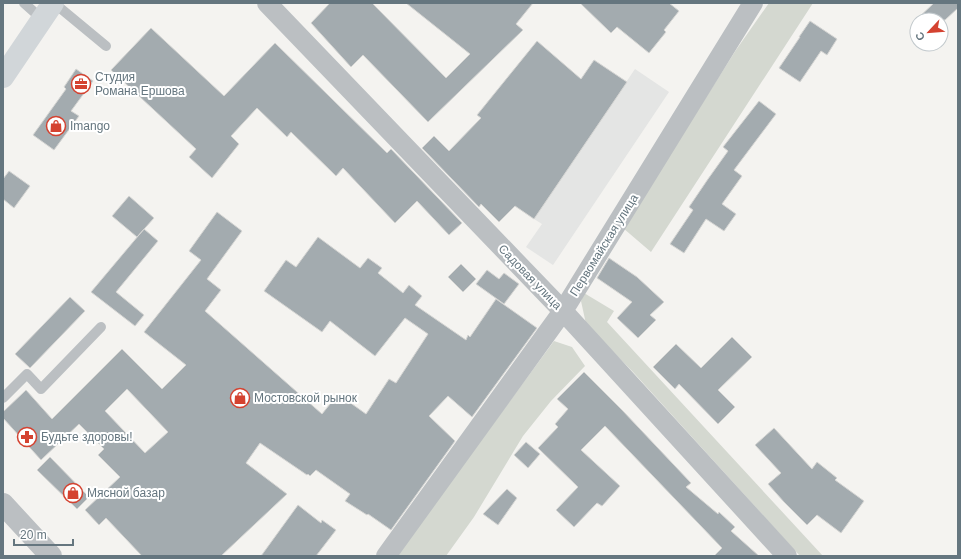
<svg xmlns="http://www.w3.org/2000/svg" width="961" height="559" font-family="Helvetica,sans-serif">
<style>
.built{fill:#e4e5e4}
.green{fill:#d4d8d0}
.building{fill:#a3abaf;stroke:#d5d5d3;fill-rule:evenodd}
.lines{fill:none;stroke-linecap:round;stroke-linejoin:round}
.service{stroke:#bbbfc2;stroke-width:10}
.minor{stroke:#bbbfc2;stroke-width:20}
.tertiary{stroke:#bbbfc2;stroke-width:22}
.primary{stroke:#d1d6d9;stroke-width:22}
.labels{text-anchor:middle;stroke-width:4;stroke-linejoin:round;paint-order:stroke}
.poi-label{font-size:12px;fill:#65767f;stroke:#fff;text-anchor:start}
.street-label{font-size:12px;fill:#65767f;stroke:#fff}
</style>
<rect width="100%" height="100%" fill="#f4f3f0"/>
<path class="built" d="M635,69L669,92L553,265L526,247L542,224L534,219Z"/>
<path class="green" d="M769,3H813L651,252L623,228L736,50Z
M584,293L614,311L607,322L823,556H800L633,372L586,324L581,301Z
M554,341L572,347L585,366L551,401L523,436L474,517L446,556H396Z"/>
<path class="building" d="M330,3H372L446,78L470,54L406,3H533L516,24L523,30L428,122L363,55L351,67L311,23Z
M580,3H669L679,11L664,30L666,32L649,53L617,27L611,33Z
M934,3H958V8L945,20H916Z
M810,21L837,39L827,55L821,51L800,82L779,68L800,37H799Z
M151,28L224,96L275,43L387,153L391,149L462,223L449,235L417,201L395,223L343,168L336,176L291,132L287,137L257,108L231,136L239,144L212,178L189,157L196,149L111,70Z
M537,41L581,79L594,60L627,82L534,219L515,206L499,222L481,204L479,207L422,148L434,136L449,151L481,118L477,115Z
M76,69L93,81L71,111L79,116L54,150L33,135L66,89L64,87Z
M759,101L776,114L734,170L742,176L722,204L736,214L724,231L706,219L684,253L670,244L693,210L689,207L708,179L728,151L723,147Z
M9,171L30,186L14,208L3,199V179Z
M129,196L154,218L137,237L112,216Z
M217,212L242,231L207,279L221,290L205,311L322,414L338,394L366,414L389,379L396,383L428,334L405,318L375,356L330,321L322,332L264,291L286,260L296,267L318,237L360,268L368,258L382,268L378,273L403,293L409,285L422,296L415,305L466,340L468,335L470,337L496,299L537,328L472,417L448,396L429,416L455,441L391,530L368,514L367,515L345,501L350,494L316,470L310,476L308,474L307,475L260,443L246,463L287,494L221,556H142L106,518L99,525L85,510L120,477L98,455L104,449L79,424L41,460L3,418V412L26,390L52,419L122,349L162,389L186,365L144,332L201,260L189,251ZM127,389L168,432L145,453L105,411Z
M144,229L158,241L116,292L144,315L135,326L91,292Z
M609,258L637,277L664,302L650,315L656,320L638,338L617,318L632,302L597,278Z
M461,264L476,279L463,292L448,277Z
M487,270L499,279L504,273L519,284L504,304L476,284Z
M70,297L85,311L30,368L15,354Z
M732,337L752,357L718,390L735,407L718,424L679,384L675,389L653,367L676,344L701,368Z
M584,372L622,410L691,483L686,487L718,514L719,512L735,527L731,531L759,556H714L722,548L605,426L581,450L620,486L602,506L597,503L574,527L556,510L578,487L538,448L558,427L555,424L568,409L557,399Z
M774,428L812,469L817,462L837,478L835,480L864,501L841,533L817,515L807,525L784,502L768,484L781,473L755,445Z
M526,442L540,454L528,468L514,455Z
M50,457L89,497L77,509L37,470Z
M507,489L517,498L498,525L483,514Z
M298,505L321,523L322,520L336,530L316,556H261Z"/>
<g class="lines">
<path class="service" d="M24,3L42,19
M54,3L106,46
M3,398L27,374L41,389L101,327"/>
<path class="minor" d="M267,3L563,311L787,556
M386,556L563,311L753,3"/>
<path class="tertiary" d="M3,504L51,556"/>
<path class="primary" d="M3,77L53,3"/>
</g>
<defs>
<symbol id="office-ring" viewBox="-11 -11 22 22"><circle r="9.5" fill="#fff" stroke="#d44230" stroke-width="1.5"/><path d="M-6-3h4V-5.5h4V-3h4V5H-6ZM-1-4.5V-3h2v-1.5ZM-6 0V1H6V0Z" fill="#d44230"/></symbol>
<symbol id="shop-ring" viewBox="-11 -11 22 22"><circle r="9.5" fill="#fff" stroke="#d44230" stroke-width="1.5"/><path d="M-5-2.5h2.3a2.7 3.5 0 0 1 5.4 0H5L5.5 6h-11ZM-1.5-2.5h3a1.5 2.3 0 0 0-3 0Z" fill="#d44230"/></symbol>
<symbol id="pharmacy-ring" viewBox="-11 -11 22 22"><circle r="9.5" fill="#fff" stroke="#d44230" stroke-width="1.5"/><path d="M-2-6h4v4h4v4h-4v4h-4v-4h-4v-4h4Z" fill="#d44230"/></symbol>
</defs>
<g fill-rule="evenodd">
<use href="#office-ring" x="70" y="73" width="22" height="22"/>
<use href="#shop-ring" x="45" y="115" width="22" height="22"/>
<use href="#shop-ring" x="229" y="387" width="22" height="22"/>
<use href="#pharmacy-ring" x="16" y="426" width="22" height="22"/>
<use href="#shop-ring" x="62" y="482" width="22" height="22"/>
</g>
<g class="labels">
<g class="poi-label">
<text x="95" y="81">Студия<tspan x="95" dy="14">Романа Ершова</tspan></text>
<text x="70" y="130">Imango</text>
<text x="254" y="402">Мостовской рынок</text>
<text x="41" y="441">Будьте здоровы!</text>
<text x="87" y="497">Мясной базар</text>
</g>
<g class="street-label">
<text transform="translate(604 245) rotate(-58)" y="4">Первомайская улица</text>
<text transform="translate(530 277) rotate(46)" y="4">Садовая улица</text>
</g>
</g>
<rect width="961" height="559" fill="none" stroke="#65767f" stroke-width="8"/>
<g transform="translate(929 32) rotate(244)"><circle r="19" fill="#ffffff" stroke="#c1c8cc"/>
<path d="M0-3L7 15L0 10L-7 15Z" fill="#d44230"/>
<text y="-6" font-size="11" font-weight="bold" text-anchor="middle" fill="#65767f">С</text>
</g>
<path d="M14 539v6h59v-6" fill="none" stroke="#65767f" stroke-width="2"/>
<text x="20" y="539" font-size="12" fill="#65767f" stroke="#ffffff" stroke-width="3" paint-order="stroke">20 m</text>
</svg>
